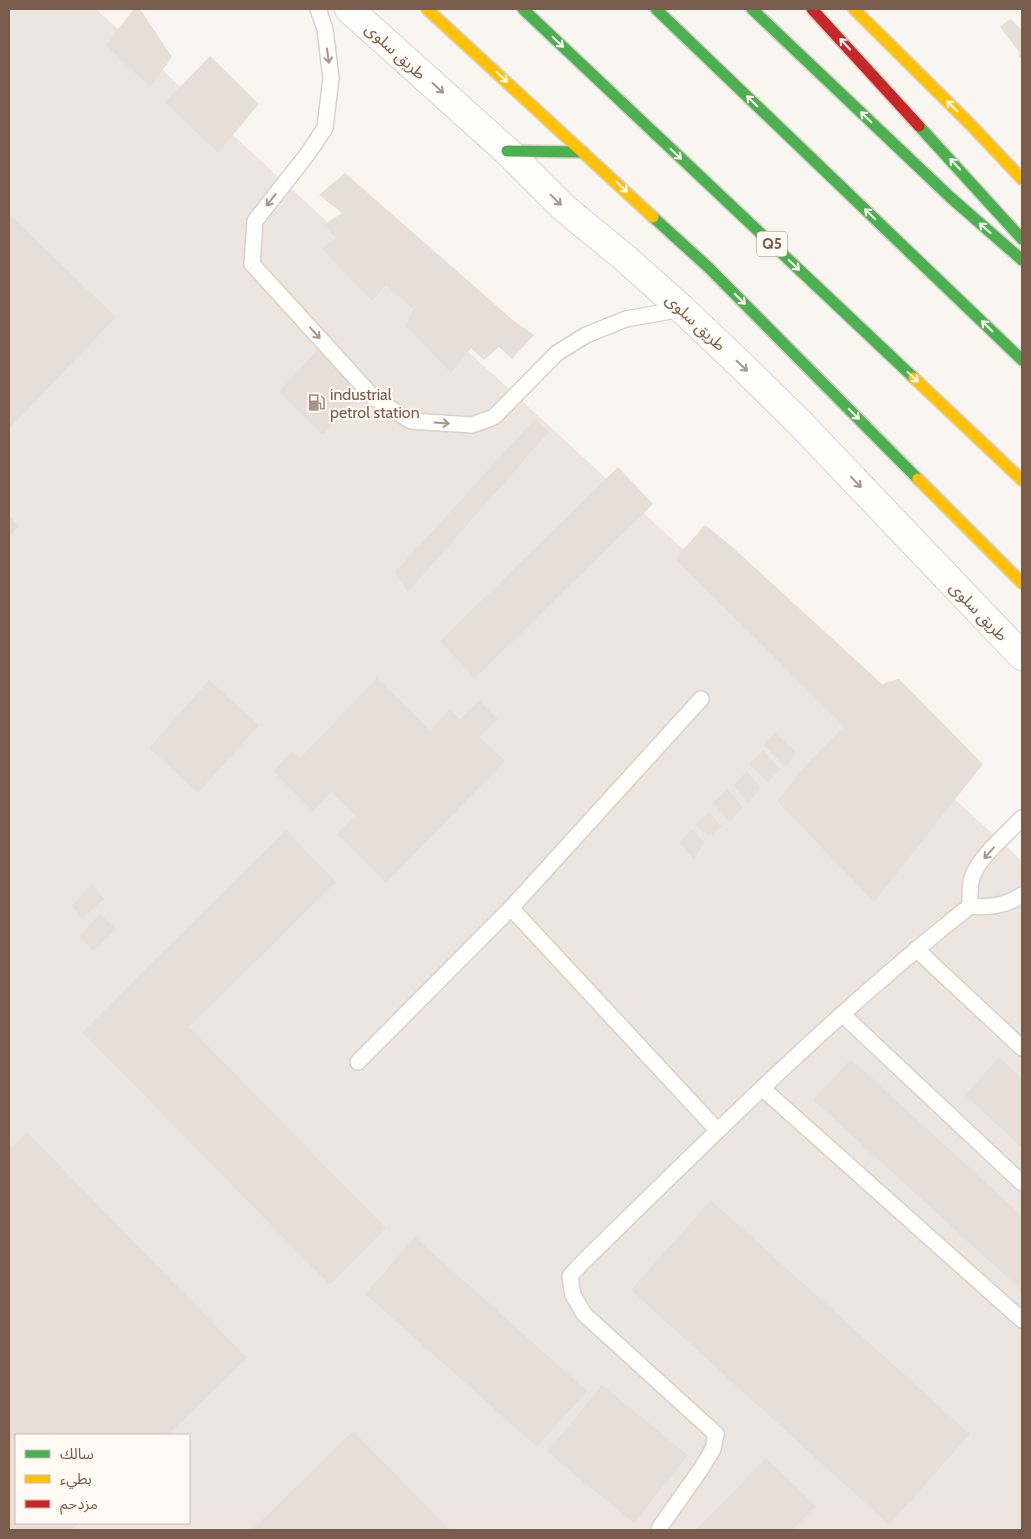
<svg xmlns="http://www.w3.org/2000/svg" width="1031" height="1539" font-family="Cabin,'Noto Sans Arabic',sans-serif">
<style>
.industrial{fill:#ede5e0;fill-rule:evenodd}
.building{fill:#e6ded7}
.lines{fill:none;stroke-linecap:round;stroke-linejoin:round}
.lane-casing{stroke:#d7d1cb;stroke-width:18}
.street-casing{stroke:#d7d1cb;stroke-width:30}
.fast-casing{stroke:#d9d2cb;stroke-width:14}
.slow-casing{stroke:#d9d2cb;stroke-width:14}
.jam-casing{stroke:#d9d2cb;stroke-width:14}
.lane{stroke:#fefefd;stroke-width:15}
.street{stroke:#fefefd;stroke-width:28}
.fast{stroke:#4caf50;stroke-width:11}
.slow{stroke:#ffc107;stroke-width:11}
.jam{stroke:#c62828;stroke-width:11}
.oneway{stroke:#fffaf3}
.oneway2{stroke:#a8958b}
.labels{text-anchor:middle;stroke-width:4.5;stroke-linejoin:round;paint-order:stroke}
.shield{fill:#fffaf3;stroke:#a28b7f;stroke-width:1}
.shield-label{font-size:15px;font-weight:bold;fill:#7a5c4d}
.street-label{font-size:16px;fill:#7a5c4d;stroke:#fffaf3}
.poi-label{font-size:16px;fill:#7a5c4d;stroke:#fffaf3;text-anchor:start}
</style>
<rect width="100%" height="100%" fill="#f9f5f0"/>
<path class="industrial" d="M9,9H96L1022,861V1530H9ZM16,1435H189V1523H16Z"/>
<path class="building" d="M134,9H140L172,57L150,87L106,45Z
M1010,19L1022,30V58H1019V52L1000,27Z
M210,56L259,104L218,153L165,102Z
M345,173L514,321L534,335L512,359L499,347L484,360L471,348L451,373L406,326L413,309L386,285L372,301L322,249L336,238L324,225L342,213L319,195Z
M9,214L116,317L9,429Z
M318,349L362,392L323,435L279,392Z
M535,419L549,432L408,592L395,572Z
M618,467L653,504L475,678L440,641Z
M9,516L19,526L9,537Z
M705,525L730,545L882,684L899,679L983,764L874,902L777,801L808,763L844,726L675,559Z
M377,678L430,730L450,709L460,719L479,700L498,719L480,737L505,761L386,883L337,834L355,815L331,792L313,811L273,771L292,751L300,758Z
M209,680L259,725L198,793L149,748Z
M775,733L796,752L786,767L764,745Z
M763,750L780,769L768,783L749,764Z
M747,771L761,788L748,803L734,785Z
M727,789L743,807L730,822L713,803Z
M709,812L722,827L709,836L695,825Z
M692,829L704,842L694,860L679,842Z
M286,830L336,882L189,1027L386,1228L330,1285L82,1032Z
M92,884L104,899L83,918L71,906Z
M100,914L116,929L94,951L79,937Z
M999,1057L1022,1079V1148L965,1095Z
M851,1059L1022,1216V1291L813,1100Z
M27,1132L247,1358L168,1435H16V1523H79L71,1530H9V1150Z
M711,1200L970,1434L889,1525L631,1290Z
M415,1237L587,1391L537,1447L365,1294Z
M602,1385L688,1455L634,1523L547,1452Z
M353,1431L450,1530H252Z
M766,1458L816,1506L792,1530H696Z"/>
<g class="lines">
<defs>
<path id="lane" d="M318,9L325,29L331,78L325,128L306,156L255,221L252,264L374,398L411,421L472,425L494,417L557,353L586,335L626,319L682,309
M701,699L511,908L717,1130
M970,906C970,896 969,884 973,875C982,854 1007,834 1022,818
M916,949L1022,1048
M843,1015L1022,1183
M358,1062L511,908
M762,1088L1022,1320
M659,1530L660,1527L701,1469L713,1449L716,1434L584,1314L573,1295L570,1276L583,1262C708,1140 832,1015 970,906C989,908 1005,906 1022,895"/>
<path id="street" d="M349,9L507,151L564,208L625,258L682,309L742,366L799,422L1022,656"/>
<path id="fast" d="M523,9L914,378
M656,9L1022,360
M752,9L950,197L1022,260
M919,126L1022,239
M507,151L583,152
M653,217L708,267L918,479"/>
<path id="slow" d="M427,9L653,217
M854,9L970,124L1022,179
M914,378L1022,480
M918,479L1022,583"/>
<path id="jam" d="M812,9L919,126"/>
</defs>
<use href="#lane" class="lane-casing"/>
<use href="#street" class="street-casing"/>
<use href="#fast" class="fast-casing"/>
<use href="#slow" class="slow-casing"/>
<use href="#jam" class="jam-casing"/>
<use href="#lane" class="lane"/>
<use href="#street" class="street"/>
<use href="#fast" class="fast"/>
<use href="#slow" class="slow"/>
<use href="#jam" class="jam"/>
</g>
<defs><path id="oneway-shaft" d="M-6 0H5M1.5-3L5.5 0L1.5 3" fill="none" stroke-width="1.6" stroke-linecap="round" stroke-linejoin="round" transform="scale(1.25)"/></defs>
<g class="oneway">
<use href="#oneway-shaft" transform="translate(558 42) rotate(43)"/>
<use href="#oneway-shaft" transform="translate(845 44) rotate(-133)"/>
<use href="#oneway-shaft" transform="translate(502 77) rotate(43)"/>
<use href="#oneway-shaft" transform="translate(752 101) rotate(-136)"/>
<use href="#oneway-shaft" transform="translate(952 106) rotate(-135)"/>
<use href="#oneway-shaft" transform="translate(866 117) rotate(-136)"/>
<use href="#oneway-shaft" transform="translate(676 154) rotate(43)"/>
<use href="#oneway-shaft" transform="translate(955 164) rotate(-133)"/>
<use href="#oneway-shaft" transform="translate(622 187) rotate(43)"/>
<use href="#oneway-shaft" transform="translate(870 214) rotate(-136)"/>
<use href="#oneway-shaft" transform="translate(985 228) rotate(-139)"/>
<use href="#oneway-shaft" transform="translate(794 265) rotate(43)"/>
<use href="#oneway-shaft" transform="translate(740 299) rotate(45)"/>
<use href="#oneway-shaft" transform="translate(987 326) rotate(-136)"/>
<use href="#oneway-shaft" transform="translate(913 377) rotate(43)"/>
<use href="#oneway-shaft" transform="translate(854 414) rotate(45)"/>
</g>
<g class="oneway2">
<use href="#oneway-shaft" transform="translate(328 56) rotate(82)"/>
<use href="#oneway-shaft" transform="translate(438 88) rotate(42)"/>
<use href="#oneway-shaft" transform="translate(271 200) rotate(128)"/>
<use href="#oneway-shaft" transform="translate(556 200) rotate(45)"/>
<use href="#oneway-shaft" transform="translate(315 333) rotate(48)"/>
<use href="#oneway-shaft" transform="translate(742 366) rotate(44)"/>
<use href="#oneway-shaft" transform="translate(442 423) rotate(4)"/>
<use href="#oneway-shaft" transform="translate(856 482) rotate(46)"/>
<use href="#oneway-shaft" transform="translate(989 853) rotate(132)"/>
</g>
<defs>
<symbol id="fuel-bare" viewBox="-9 -9 18 18"><path d="M-5.5-6h7V0h2V4h1.3V-2.5L3-4.5l.8-.8L6-3V5H2.5V1h-1V6h-7ZM-4.2-4.7v3.2H.2V-4.7Z" fill="#a69286" stroke="#fffaf3" stroke-width="2.5" paint-order="stroke"/></symbol>
</defs>
<g fill-rule="evenodd">
<use href="#fuel-bare" x="304" y="390" width="25" height="25"/>
</g>
<g class="labels">
<rect class="shield" x="757" y="231.5" width="30" height="25" rx="4"/>
<g class="shield-label">
<text x="772" y="249">Q5</text>
</g>
<g class="street-label">
<text transform="translate(396 51) rotate(42)" y="6">طريق سلوى</text>
<text transform="translate(696 322) rotate(43)" y="6">طريق سلوى</text>
<text transform="translate(979 611) rotate(46)" y="6">طريق سلوى</text>
</g>
<g class="poi-label">
<text x="330" y="400">industrial<tspan x="330" dy="18">petrol station</tspan></text>
</g>
</g>
<rect width="1031" height="1539" fill="none" stroke="#7a5c4d" stroke-width="20"/>
<rect x="15" y="1434" width="175" height="90" fill="#fffaf3" stroke="#cabbb1"/>
<rect x="25" y="1450" width="25" height="8" fill="#4caf50" stroke="#cabbb1"/>
<text x="60" y="1459" font-size="15" fill="#7a5c4d">سالك</text>
<rect x="25" y="1475" width="25" height="8" fill="#ffc107" stroke="#cabbb1"/>
<text x="60" y="1484" font-size="15" fill="#7a5c4d">بطيء</text>
<rect x="25" y="1500" width="25" height="8" fill="#c62828" stroke="#cabbb1"/>
<text x="60" y="1509" font-size="15" fill="#7a5c4d">مزدحم</text>
</svg>
